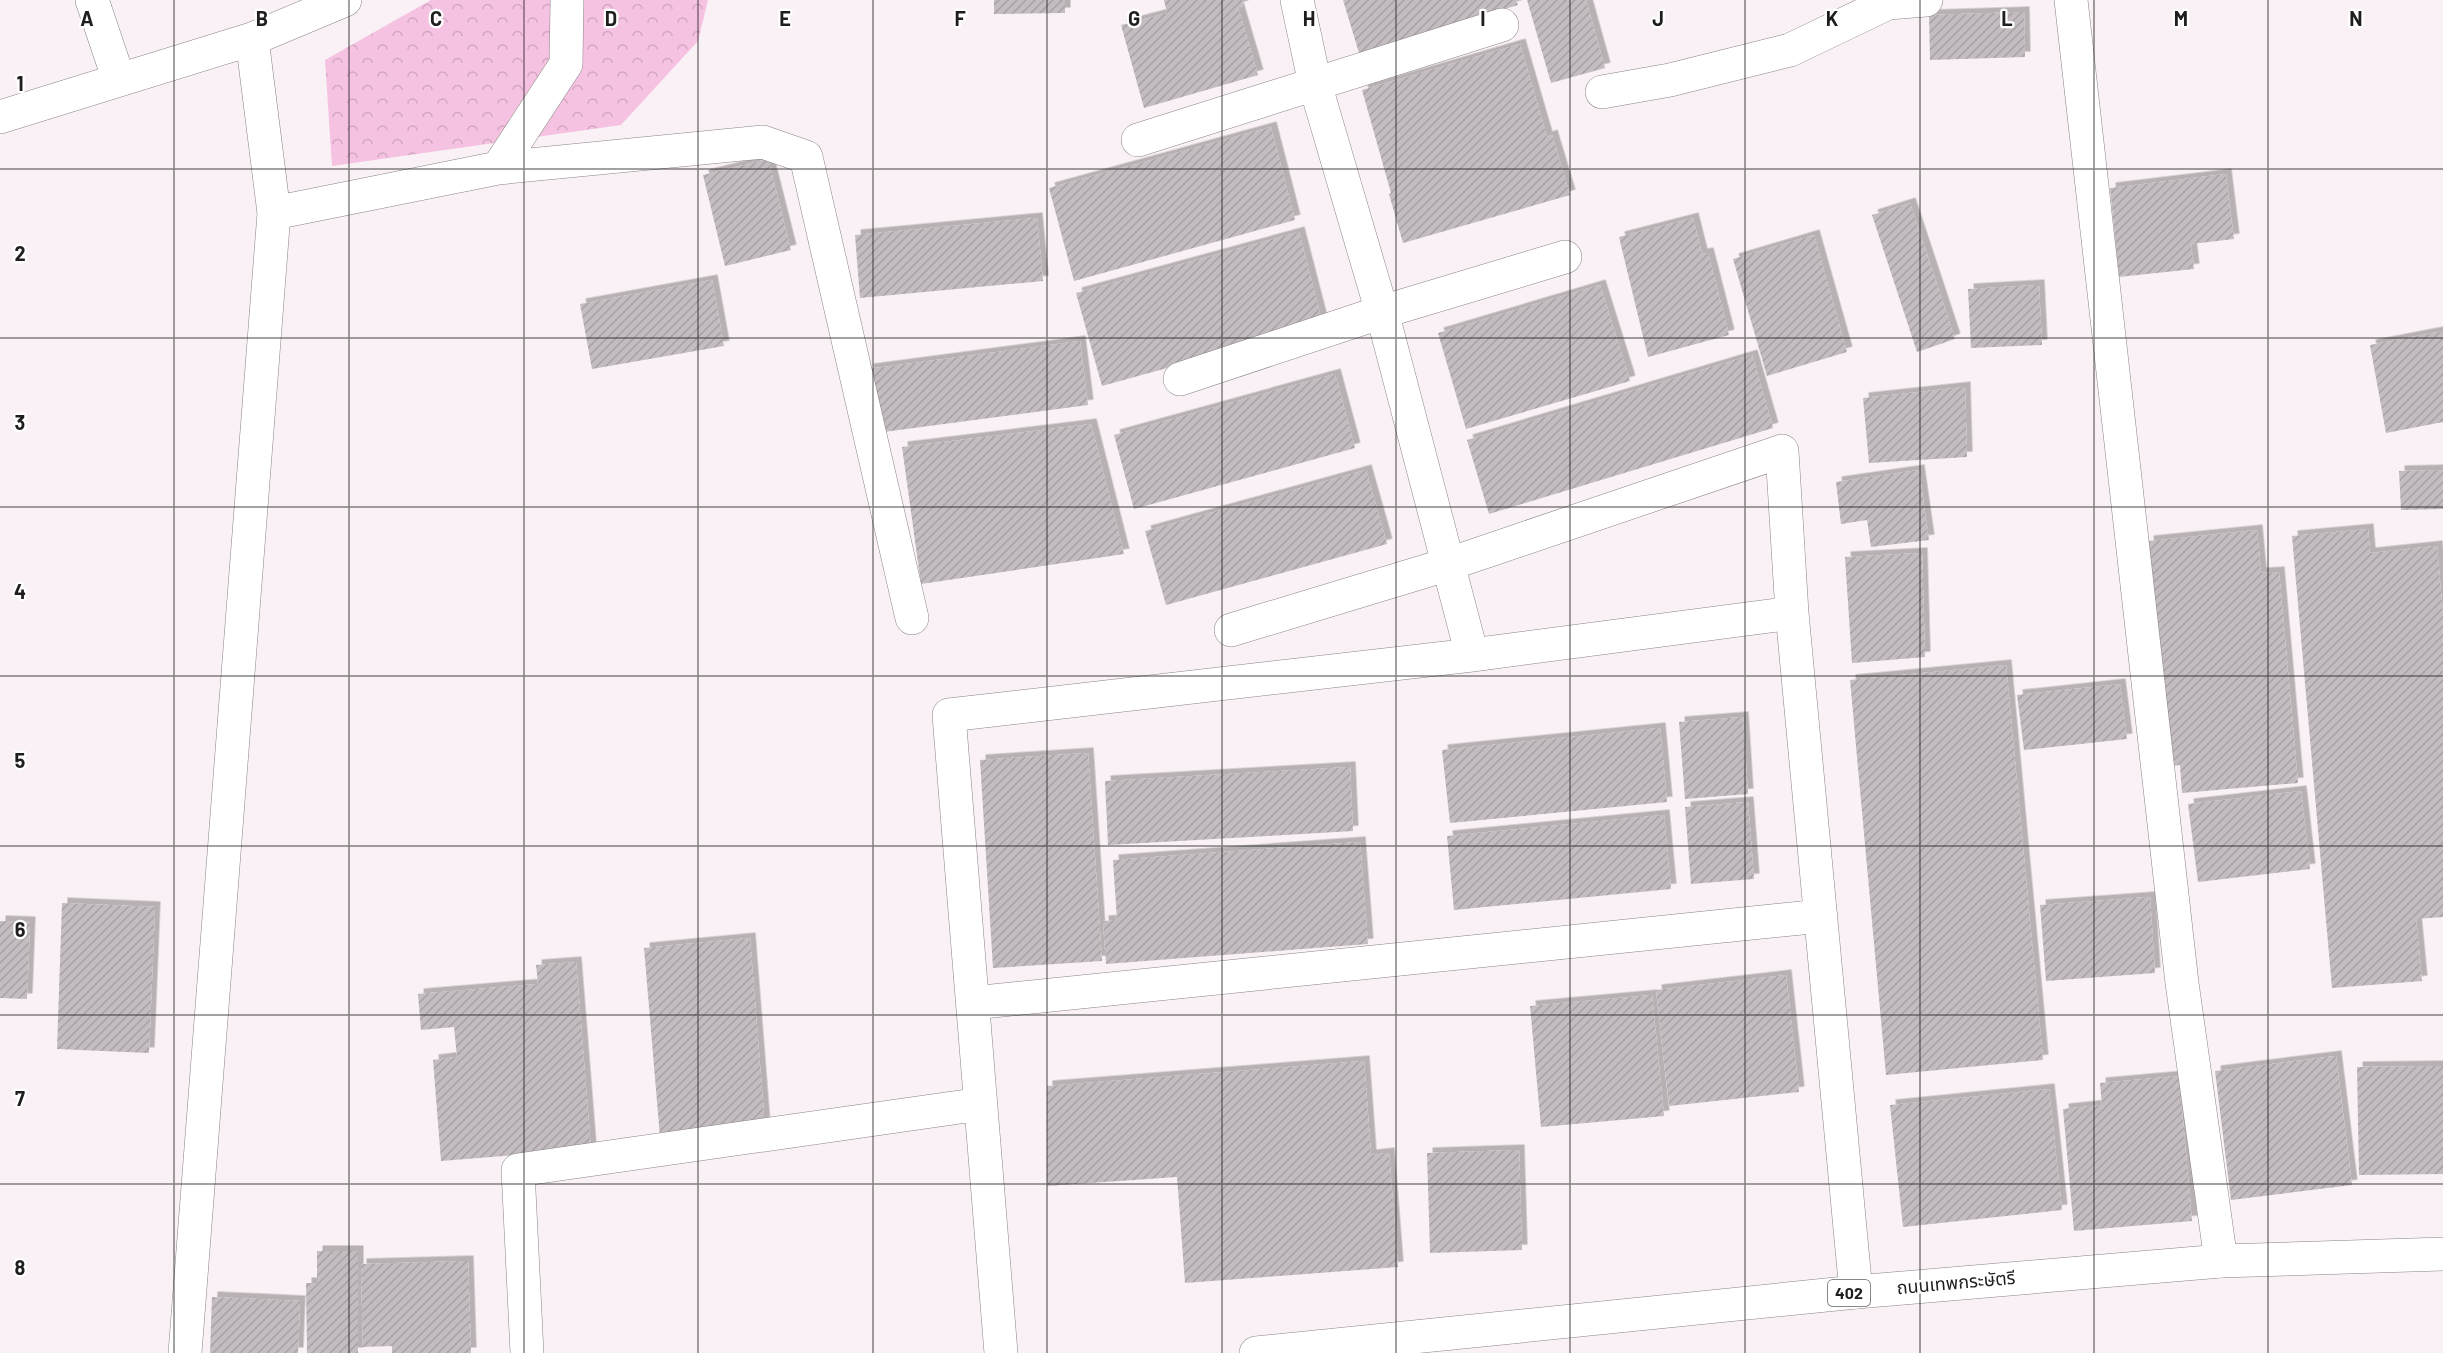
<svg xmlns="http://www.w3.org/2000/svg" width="2443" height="1353" font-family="Barlow,'Noto Sans Thai',sans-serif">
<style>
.forest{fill:url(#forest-crowns)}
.building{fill:url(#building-hatch);filter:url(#shadow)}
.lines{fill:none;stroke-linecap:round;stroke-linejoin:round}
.street-casing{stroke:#8a8387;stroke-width:34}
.primary-casing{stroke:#8a8387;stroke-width:34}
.street{stroke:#fff;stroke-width:33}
.primary{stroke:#fff;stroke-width:33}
.grid{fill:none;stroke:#1f1d1e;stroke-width:1.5;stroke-opacity:0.55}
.labels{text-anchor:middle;stroke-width:4.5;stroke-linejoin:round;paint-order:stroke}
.shield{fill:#fff;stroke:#626162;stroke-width:1.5}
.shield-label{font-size:16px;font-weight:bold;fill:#1f1d1e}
.street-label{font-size:18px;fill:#1f1d1e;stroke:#fff}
.grid-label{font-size:20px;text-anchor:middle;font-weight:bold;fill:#1f1d1e;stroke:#fff;stroke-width:4.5;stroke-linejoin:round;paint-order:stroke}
</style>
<defs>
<pattern id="forest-crowns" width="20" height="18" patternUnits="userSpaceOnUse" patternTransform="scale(1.5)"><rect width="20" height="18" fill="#f5c2e1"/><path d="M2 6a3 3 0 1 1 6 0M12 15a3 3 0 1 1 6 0" fill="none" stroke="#d2a6c1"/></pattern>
<pattern id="building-hatch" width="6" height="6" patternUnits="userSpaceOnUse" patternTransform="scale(1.5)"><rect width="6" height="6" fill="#c3bcc0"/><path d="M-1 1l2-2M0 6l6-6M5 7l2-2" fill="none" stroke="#a7a1a5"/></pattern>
<filter id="shadow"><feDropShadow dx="5.5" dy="-5.5" stdDeviation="0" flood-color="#0004"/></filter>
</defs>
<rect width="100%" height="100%" fill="#f9f1f5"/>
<path class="forest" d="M431,0H708L698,41L621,125L332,166L325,60Z"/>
<path class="building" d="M994,0H1065V13L994,14Z
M1164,0H1242L1243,6L1238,7L1258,75L1144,108L1121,25L1167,13Z
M1343,0H1516L1518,5L1359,53Z
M1527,0H1586L1605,68L1551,83Z
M2024,12L2025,57L1930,60L1929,15Z
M1520,44L1547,137L1552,135L1570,195L1403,243L1389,194L1391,193L1362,90Z
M1271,127L1295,220L1074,281L1049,188Z
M768,159L791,250L725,266L703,175Z
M2226,174L2234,239L2191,244L2194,269L2119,277L2110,188Z
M1910,203L1955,339L1917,352L1872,215Z
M1037,218L1043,281L860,298L855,235Z
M1693,218L1702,254L1708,253L1729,335L1648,357L1619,237Z
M1299,232L1323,325L1102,386L1076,293Z
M1814,235L1847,352L1767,376L1733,259Z
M712,280L724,346L592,369L580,304Z
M1600,285L1630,381L1466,429L1438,333Z
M2039,285L2042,345L1971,348L1968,289Z
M2443,331V422L2386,433L2370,345Z
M1080,341L1088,405L876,433L868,369Z
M1752,355L1773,428L1489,514L1467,440Z
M1335,374L1355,448L1134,509L1114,435Z
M1965,387L1967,457L1869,463L1863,398Z
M1091,424L1124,554L921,584L902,447Z
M1366,470L1387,544L1166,605L1145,531Z
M1919,470L1929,540L1871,547L1867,520L1841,524L1836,482Z
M2443,470V509L2401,510L2399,471Z
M2368,529L2370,553L2437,546L2443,616V917L2416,919L2422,981L2332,988L2292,536Z
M2257,530L2261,573L2279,572L2298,783L2182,793L2180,765L2172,766L2148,541Z
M1922,553L1925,657L1852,663L1845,557Z
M2006,665L2043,1060L1886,1075L1850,680Z
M2120,684L2127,739L2024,750L2017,695Z
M1743,717L1748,794L1685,799L1679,722Z
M1660,728L1667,802L1450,823L1442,750Z
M1088,753L1102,961L993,968L980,760Z
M1350,767L1353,831L1108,845L1105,781Z
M2301,791L2310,869L2198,882L2188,804Z
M1748,802L1754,879L1691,884L1685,807Z
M1664,815L1671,889L1454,910L1447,836Z
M1360,842L1368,944L1106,964L1103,921L1117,920L1113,860Z
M2150,897L2155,973L2046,981L2040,905Z
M62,903L155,907L149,1053L57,1049Z
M0,921L30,922L27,999L0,998Z
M750,938L765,1128L660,1137L644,948Z
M576,962L591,1149L441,1161L433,1060L457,1057L454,1027L421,1030L418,994L538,984L536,965Z
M1786,975L1799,1092L1669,1106L1656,990Z
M1652,995L1664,1116L1541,1127L1530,1006Z
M2336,1056L2352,1185L2231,1200L2215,1071Z
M1364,1061L1371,1155L1389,1153L1398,1267L1185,1283L1177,1177L1047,1186V1086Z
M2443,1066V1174L2359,1175L2357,1067Z
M2179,1076L2192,1221L2074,1231L2063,1109L2102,1105L2100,1083Z
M2049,1089L2062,1210L1903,1227L1890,1105Z
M1519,1150L1522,1250L1430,1253L1427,1153Z
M317,1251H358V1353H307L306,1283H317Z
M468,1261L471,1353H392V1346L363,1347L361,1264Z
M212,1297L300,1301L298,1353H210Z"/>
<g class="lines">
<defs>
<path id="street" d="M92,0L119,80
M1297,0L1315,84L1382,312L1472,655
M2071,0L2182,983L2221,1261
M252,39L274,213
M1602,92L1670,80L1790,50L1888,3L1926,0
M0,117L252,39L345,0
M1138,140L1502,25
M498,168L763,142L806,157L912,618
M1180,379L1382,312L1565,257
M1231,630L1449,564L1782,451L1792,613L1856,1292
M973,1003L1821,916
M185,1353L274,213L498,168L566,64L567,0
M527,1353L518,1170L981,1104
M1001,1353L949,715L1472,655L1792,613"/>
<path id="primary" d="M1256,1353L1856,1292L2221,1261L2443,1254"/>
</defs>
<use href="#street" class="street-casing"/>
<use href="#primary" class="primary-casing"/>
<use href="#street" class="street"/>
<use href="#primary" class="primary"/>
</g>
<path class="grid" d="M174,0V1353M349,0V1353M524,0V1353M698,0V1353M873,0V1353M1047,0V1353M1222,0V1353M1396,0V1353M1570,0V1353M1745,0V1353M1920,0V1353M2094,0V1353M2268,0V1353M0,169H2443M0,338H2443M0,507H2443M0,676H2443M0,846H2443M0,1015H2443M0,1184H2443"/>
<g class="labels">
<rect class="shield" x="1828" y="1280" width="42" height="26" rx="4.5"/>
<g class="shield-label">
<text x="1849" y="1299">402</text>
</g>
<g class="street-label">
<text transform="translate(1956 1283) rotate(-5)" y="6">ถนนเทพกระษัตรี</text>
</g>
</g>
<g class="grid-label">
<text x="87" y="26">A</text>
<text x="262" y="26">B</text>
<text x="436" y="26">C</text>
<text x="611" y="26">D</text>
<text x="785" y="26">E</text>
<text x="960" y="26">F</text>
<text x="1134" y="26">G</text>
<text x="1309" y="26">H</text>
<text x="1483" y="26">I</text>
<text x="1658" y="26">J</text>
<text x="1832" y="26">K</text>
<text x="2007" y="26">L</text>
<text x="2181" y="26">M</text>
<text x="2356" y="26">N</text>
<text x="20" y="91">1</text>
<text x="20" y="261">2</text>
<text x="20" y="430">3</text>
<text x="20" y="599">4</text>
<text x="20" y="768">5</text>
<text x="20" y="937">6</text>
<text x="20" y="1106">7</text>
<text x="20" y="1275">8</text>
</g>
</svg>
